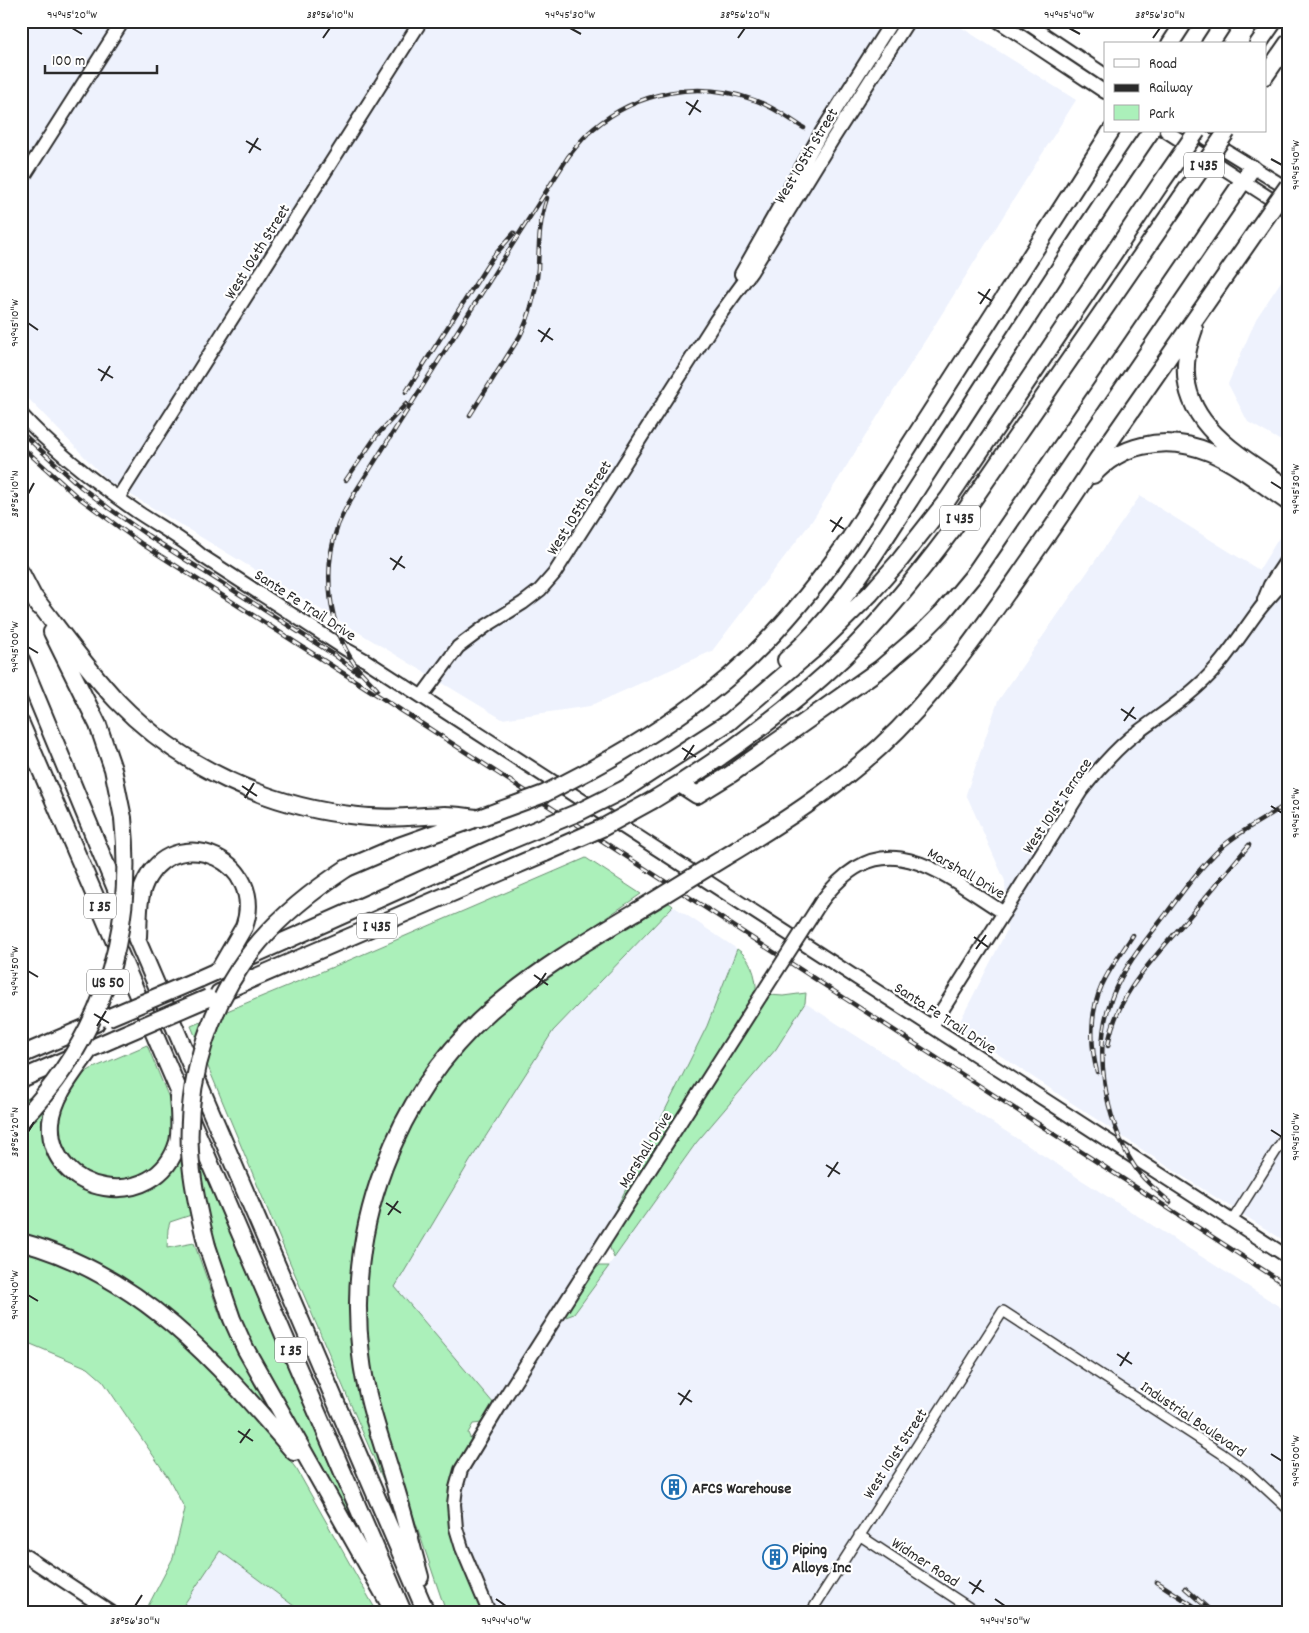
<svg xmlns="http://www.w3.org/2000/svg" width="1309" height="1633" font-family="Dekko,sans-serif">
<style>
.built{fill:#eef2fd}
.green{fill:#abf0ba;stroke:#6b8e72}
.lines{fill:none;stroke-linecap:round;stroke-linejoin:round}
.street-casing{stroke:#2b2b2b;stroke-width:12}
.secondary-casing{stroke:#2b2b2b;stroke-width:16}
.highway-casing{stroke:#2b2b2b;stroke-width:20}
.street{stroke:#fff;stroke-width:9}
.secondary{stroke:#fff;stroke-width:12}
.highway{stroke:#fff;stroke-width:16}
.rail-casing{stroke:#2b2b2b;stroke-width:4.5}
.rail{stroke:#fff;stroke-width:2.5;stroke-dasharray:8;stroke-linecap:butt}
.secondary-bridge-casing{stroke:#2b2b2b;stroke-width:16;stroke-linecap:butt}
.highway-bridge-casing{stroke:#2b2b2b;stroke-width:20;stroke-linecap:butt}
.secondary-bridge{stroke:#fff;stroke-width:12}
.highway-bridge{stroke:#fff;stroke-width:16}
.ticks{fill:none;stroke:#2b2b2b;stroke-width:2}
.labels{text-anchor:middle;stroke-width:4.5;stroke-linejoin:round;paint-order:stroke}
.shield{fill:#fff;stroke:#6b6b6b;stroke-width:1}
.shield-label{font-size:15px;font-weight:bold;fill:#2b2b2b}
.street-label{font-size:16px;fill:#2b2b2b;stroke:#fff}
.poi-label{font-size:16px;font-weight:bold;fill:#2b2b2b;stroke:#fff;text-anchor:start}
.neatline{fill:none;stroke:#2b2b2b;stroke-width:2}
.ticks-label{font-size:12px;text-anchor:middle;fill:#2b2b2b}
</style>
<rect width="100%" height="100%" fill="#fff"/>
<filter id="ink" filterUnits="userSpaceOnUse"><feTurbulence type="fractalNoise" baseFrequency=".02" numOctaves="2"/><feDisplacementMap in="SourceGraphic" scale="10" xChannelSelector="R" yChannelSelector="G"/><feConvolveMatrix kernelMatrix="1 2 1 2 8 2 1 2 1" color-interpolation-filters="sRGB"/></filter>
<g filter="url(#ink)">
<path class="built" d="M21,21H951L1076,100L812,521L712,651L590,706L502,719L108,481L21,391Z
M1288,271V445L1248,422L1228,384L1256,319Z
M1140,496L1259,570L1288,523V1243L1179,1174L957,1027L1007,930L1005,881L966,794L998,701Z
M673,906L737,949L707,1026L607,1227L494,1404L394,1287L470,1161L553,1031Z
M805,1003L1288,1312V1612H494L461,1528L460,1491L473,1457L563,1318L574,1314L696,1143L776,1049Z
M220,1551L302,1612H179Z"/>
<path class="green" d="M586,858L641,894L542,961L490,1003L416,1089L353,1278L390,1488L387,1489L282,1244L191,1026L352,959Z
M669,903L673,906L553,1031L470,1161L395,1287L494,1404L482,1423L473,1424L468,1433L471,1440C428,1511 454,1544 483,1612H446L376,1406L366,1355L365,1282L381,1196L402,1140L430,1091L465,1045L508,1005L551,974Z
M737,949C750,957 757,976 756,991L616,1214L612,1217L707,1026Z
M806,993L805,1003L776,1049L696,1143L614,1258L610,1248V1243L769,995L783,996Z
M147,1045L171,1103L172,1122L170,1140L164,1156L157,1165L131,1182L95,1180L68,1161L56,1134L60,1108L72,1084L81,1075L91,1069Z
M31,1097L50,1101L57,1162L124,1193L185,1138L195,1151L355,1524L352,1527L238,1318L203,1211L170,1222L168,1229L167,1248L194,1243L221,1318L263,1401L260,1404L180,1322L21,1237V1101Z
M21,1250L68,1266L135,1303L193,1350L274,1439L297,1470L377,1612H302L220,1551L179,1612L147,1608L173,1558L185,1509L169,1479L103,1381L88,1368L21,1340Z
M599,1266H609L574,1314L563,1318L592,1271Z"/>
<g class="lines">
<defs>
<path id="street" d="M1232,1221L1288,1132
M859,1535L976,1612
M811,1612L1003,1311L1221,1453L1250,1474L1288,1509"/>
<path id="secondary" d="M998,21L1105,92
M1024,21L1105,75
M1166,131L1288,210
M1194,131L1288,189
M21,181L123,21
M741,274L821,133L892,21
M21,414C55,452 97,484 139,513C160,527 183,539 202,556L347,650L365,660L1288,1257
M118,498L421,21
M1264,600L1270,585L1288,558
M422,696L458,647L486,626L523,603L540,590L554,574L716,320L751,272L832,140L908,21
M821,902C882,818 939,872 1004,913
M932,1026L1081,791C1096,772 1111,754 1130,738C1152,721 1176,706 1197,687C1222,665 1239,637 1259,610C1268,598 1279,588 1288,576
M21,1553L111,1612
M489,1612L462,1548L456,1528L454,1504L456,1488L461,1470L507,1394L760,997"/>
<path id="highway" d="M1170,44L1185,21
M1210,44L1225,21
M1258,44L1274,21
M1265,76L1288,43
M1194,329C1191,338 1188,346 1187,355C1176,423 1241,456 1288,488
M1093,475C1106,461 1124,450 1142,446C1201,432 1243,471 1288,502
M21,573L38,606
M34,597C61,632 87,669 117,701C181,767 268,807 358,816C388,820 416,816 445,815C456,815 468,817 479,818
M52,632L98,725L113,769L123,818
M21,660L138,942L426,1612
M786,660C844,610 887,534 929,470C1003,357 1074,243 1151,131
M21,724L403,1612
M590,770C640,743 687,713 730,676C776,636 815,588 850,538L1111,131
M680,784L697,795L731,774L880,669L924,631L943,612L973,576L1252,168
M625,789L729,722L812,651L871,593L900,560L948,499L1161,183
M653,800C722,759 786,712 844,657C884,618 919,574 952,530L1181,198
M725,857C780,824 833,790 880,747C934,697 976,637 1018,577C1045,538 1072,500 1097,460L1257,230
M347,868L396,847L472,820
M138,937C139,917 137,894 148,877C180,823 267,862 244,927L219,970
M199,979L509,841
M219,993L545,853
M90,1049C75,1071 54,1094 51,1122C46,1196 157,1215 178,1142C181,1128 179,1110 178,1096
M21,1055L96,1023
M21,1079L115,1038
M21,1242C140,1274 217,1362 294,1452
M207,1246L232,1319L245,1348L394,1612
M420,1577C412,1548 405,1518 396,1489C383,1444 366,1402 361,1355C345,1229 395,1095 490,1011C535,972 586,941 637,911"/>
</defs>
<use href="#street" class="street-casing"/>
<use href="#secondary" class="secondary-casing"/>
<use href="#highway" class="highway-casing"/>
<use href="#street" class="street"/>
<use href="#secondary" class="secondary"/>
<use href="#highway" class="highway"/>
<defs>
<path id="rail" d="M406,392L492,258L514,233
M470,415L520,336C531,314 536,292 538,268C539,242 539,222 547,198
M21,432L81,487L110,509L147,535L333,654L358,673
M21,446L74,494L142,544L410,716L1288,1286
M346,480L377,435L406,404
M377,689C370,681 362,674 356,666C328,627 322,570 338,525C343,513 349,502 356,491L568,157C576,147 583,137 593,129C638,91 698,80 754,100C772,106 788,118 804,128
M1108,1046C1115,997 1152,960 1183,924C1205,898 1227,872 1249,845
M1097,1072C1090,1044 1090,1011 1102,985C1110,967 1123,951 1133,935
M1170,1202C1157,1191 1142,1179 1133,1164C1105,1119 1092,1047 1112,997C1124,966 1146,940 1166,914C1183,891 1200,867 1222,847C1241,830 1267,818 1288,803
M1157,1582L1203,1612
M1185,1588L1212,1612
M1129,1612H1158"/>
</defs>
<use href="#rail" class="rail-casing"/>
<use href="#rail" class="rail"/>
<defs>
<path id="secondary-bridge" d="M760,997L821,902"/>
<path id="highway-bridge" d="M1161,183L1197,131
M1181,198L1227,131
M1257,230L1288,186
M479,818L544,794L590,770
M509,841L579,812L625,789
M545,853L602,828L653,800
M637,911L725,857
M107,1018L199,979
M115,1038L208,998
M21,1121C103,1036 135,934 123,818
M207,1246C199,1215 192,1184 190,1152C186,1077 211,998 260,941C285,912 315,889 347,868"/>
</defs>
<use href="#secondary-bridge" class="secondary-bridge-casing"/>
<use href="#highway-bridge" class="highway-bridge-casing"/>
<use href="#secondary-bridge" class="secondary-bridge"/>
<use href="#highway-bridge" class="highway-bridge"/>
</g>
</g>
<path class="ticks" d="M72,28L82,34M570,28L581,34M1069,28L1080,34M323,38L330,28M738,38L745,28M1153,38L1160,28M686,102L701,112M689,115L698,100M246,141L261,150M249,153L258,138M1271,159L1282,165M978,292L992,301M980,304L990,289M28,323L38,330M538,330L553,340M541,342L550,328M98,369L113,378M101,381L110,366M1271,482L1282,489M28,494L34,483M830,520L844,529M832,532L842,517M390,558L405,568M393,570L402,556M28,647L38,653M1121,709L1136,719M1124,721L1134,707M682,748L696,757M684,760L694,745M242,786L257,796M245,798L254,783M1271,806L1282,813M974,937L988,947M976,949L986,935M28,971L38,977M534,975L548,985M536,988L546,973M94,1014L109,1023M97,1026L106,1011M1271,1130L1282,1137M28,1132L34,1122M826,1165L840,1174M828,1177L838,1162M386,1203L401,1213M388,1215L398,1201M28,1295L38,1301M1117,1354L1132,1364M1120,1366L1129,1352M678,1393L692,1402M680,1405L690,1390M238,1431L253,1441M240,1443L250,1429M1271,1454L1282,1461M969,1582L984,1592M972,1594L981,1580M496,1599L506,1606M995,1599L1005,1606M135,1606L142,1595"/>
<defs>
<symbol id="building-ring" viewBox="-11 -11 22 22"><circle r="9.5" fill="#fff" stroke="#1f6fb2" stroke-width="1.5"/><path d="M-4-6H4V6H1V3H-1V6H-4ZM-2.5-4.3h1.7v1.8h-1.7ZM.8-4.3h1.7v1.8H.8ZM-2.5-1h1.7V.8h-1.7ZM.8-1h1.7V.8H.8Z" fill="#1f6fb2"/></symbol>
</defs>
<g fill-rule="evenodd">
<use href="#building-ring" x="660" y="1473" width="28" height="28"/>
<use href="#building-ring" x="761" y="1543" width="28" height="28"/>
</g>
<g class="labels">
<g class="shield">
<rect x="1184" y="152.5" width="40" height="25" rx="4"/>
<rect x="940" y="505.5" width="40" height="25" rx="4"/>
<rect x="84" y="893.5" width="32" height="25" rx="4"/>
<rect x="357" y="913.5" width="40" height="25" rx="4"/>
<rect x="87" y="969.5" width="42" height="25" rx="4"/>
<rect x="275" y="1337.5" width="32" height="25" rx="4"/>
</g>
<g class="shield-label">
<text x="1204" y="170">I 435</text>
<text x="960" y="523">I 435</text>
<text x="100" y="911">I 35</text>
<text x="377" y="931">I 435</text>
<text x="108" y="987">US 50</text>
<text x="291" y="1355">I 35</text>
</g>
<g class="street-label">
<text transform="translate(805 155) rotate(-59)" y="6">West 105th Street</text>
<text transform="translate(256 251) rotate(-58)" y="6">West 106th Street</text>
<text transform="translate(578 507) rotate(-58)" y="6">West 105th Street</text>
<text transform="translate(306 604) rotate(33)" y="6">Sante Fe Trail Drive</text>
<text transform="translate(1056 805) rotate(-56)" y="6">West 101st Terrace</text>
<text transform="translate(967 872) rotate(30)" y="6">Marshall Drive</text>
<text transform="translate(946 1017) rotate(33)" y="6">Santa Fe Trail Drive</text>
<text transform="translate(644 1149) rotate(-58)" y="6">Marshall Drive</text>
<text transform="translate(1194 1418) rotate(34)" y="6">Industrial Boulevard</text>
<text transform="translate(894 1453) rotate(-57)" y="6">West 101st Street</text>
<text transform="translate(926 1561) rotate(33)" y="6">Widmer Road</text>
</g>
<g class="poi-label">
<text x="692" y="1493">AFCS Warehouse</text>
<text x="792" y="1554">Piping<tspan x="792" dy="18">Alloys Inc</tspan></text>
</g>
</g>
<rect width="1309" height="1633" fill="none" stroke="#fff" stroke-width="55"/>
<rect x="1104" y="42" width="162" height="90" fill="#ffffff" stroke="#aaaaaa"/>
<rect x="1114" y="59" width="25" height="8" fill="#ffffff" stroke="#aaaaaa"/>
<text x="1149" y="68" font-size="15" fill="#2b2b2b">Road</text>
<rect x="1114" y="84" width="25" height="8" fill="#2b2b2b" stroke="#aaaaaa"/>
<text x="1149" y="92" font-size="15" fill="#2b2b2b">Railway</text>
<rect x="1114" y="105" width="25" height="15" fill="#abf0ba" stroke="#aaaaaa"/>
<text x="1149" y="118" font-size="15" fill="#2b2b2b">Park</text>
<path d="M45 65v8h112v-8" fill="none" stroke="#2b2b2b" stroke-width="2.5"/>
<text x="52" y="65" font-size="15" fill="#2b2b2b" stroke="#ffffff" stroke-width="4" paint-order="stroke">100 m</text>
<rect x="28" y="28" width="1254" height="1578" class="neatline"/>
<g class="ticks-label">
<text x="72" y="18">94°45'20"W</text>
<text x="330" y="18">38°56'10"N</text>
<text x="570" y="18">94°45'30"W</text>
<text x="745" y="18">38°56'20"N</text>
<text x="1069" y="18">94°45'40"W</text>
<text x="1160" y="18">38°56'30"N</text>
<text transform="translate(1295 165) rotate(-90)" y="4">94°45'40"W</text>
<text transform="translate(14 323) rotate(-90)" y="4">94°45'10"W</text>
<text transform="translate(1295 489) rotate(-90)" y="4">94°45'30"W</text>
<text transform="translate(14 494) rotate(-90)" y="4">38°56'10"N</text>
<text transform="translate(14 647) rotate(-90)" y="4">94°45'00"W</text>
<text transform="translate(1295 813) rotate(-90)" y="4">94°45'20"W</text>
<text transform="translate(14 971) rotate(-90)" y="4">94°44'50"W</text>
<text transform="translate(14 1132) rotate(-90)" y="4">38°56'20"N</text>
<text transform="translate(1295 1137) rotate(-90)" y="4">94°45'10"W</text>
<text transform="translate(14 1295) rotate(-90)" y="4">94°44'40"W</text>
<text transform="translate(1295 1461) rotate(-90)" y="4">94°45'00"W</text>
<text x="135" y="1624">38°56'30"N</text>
<text x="506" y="1624">94°44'40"W</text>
<text x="1005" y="1624">94°44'50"W</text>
</g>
</svg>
